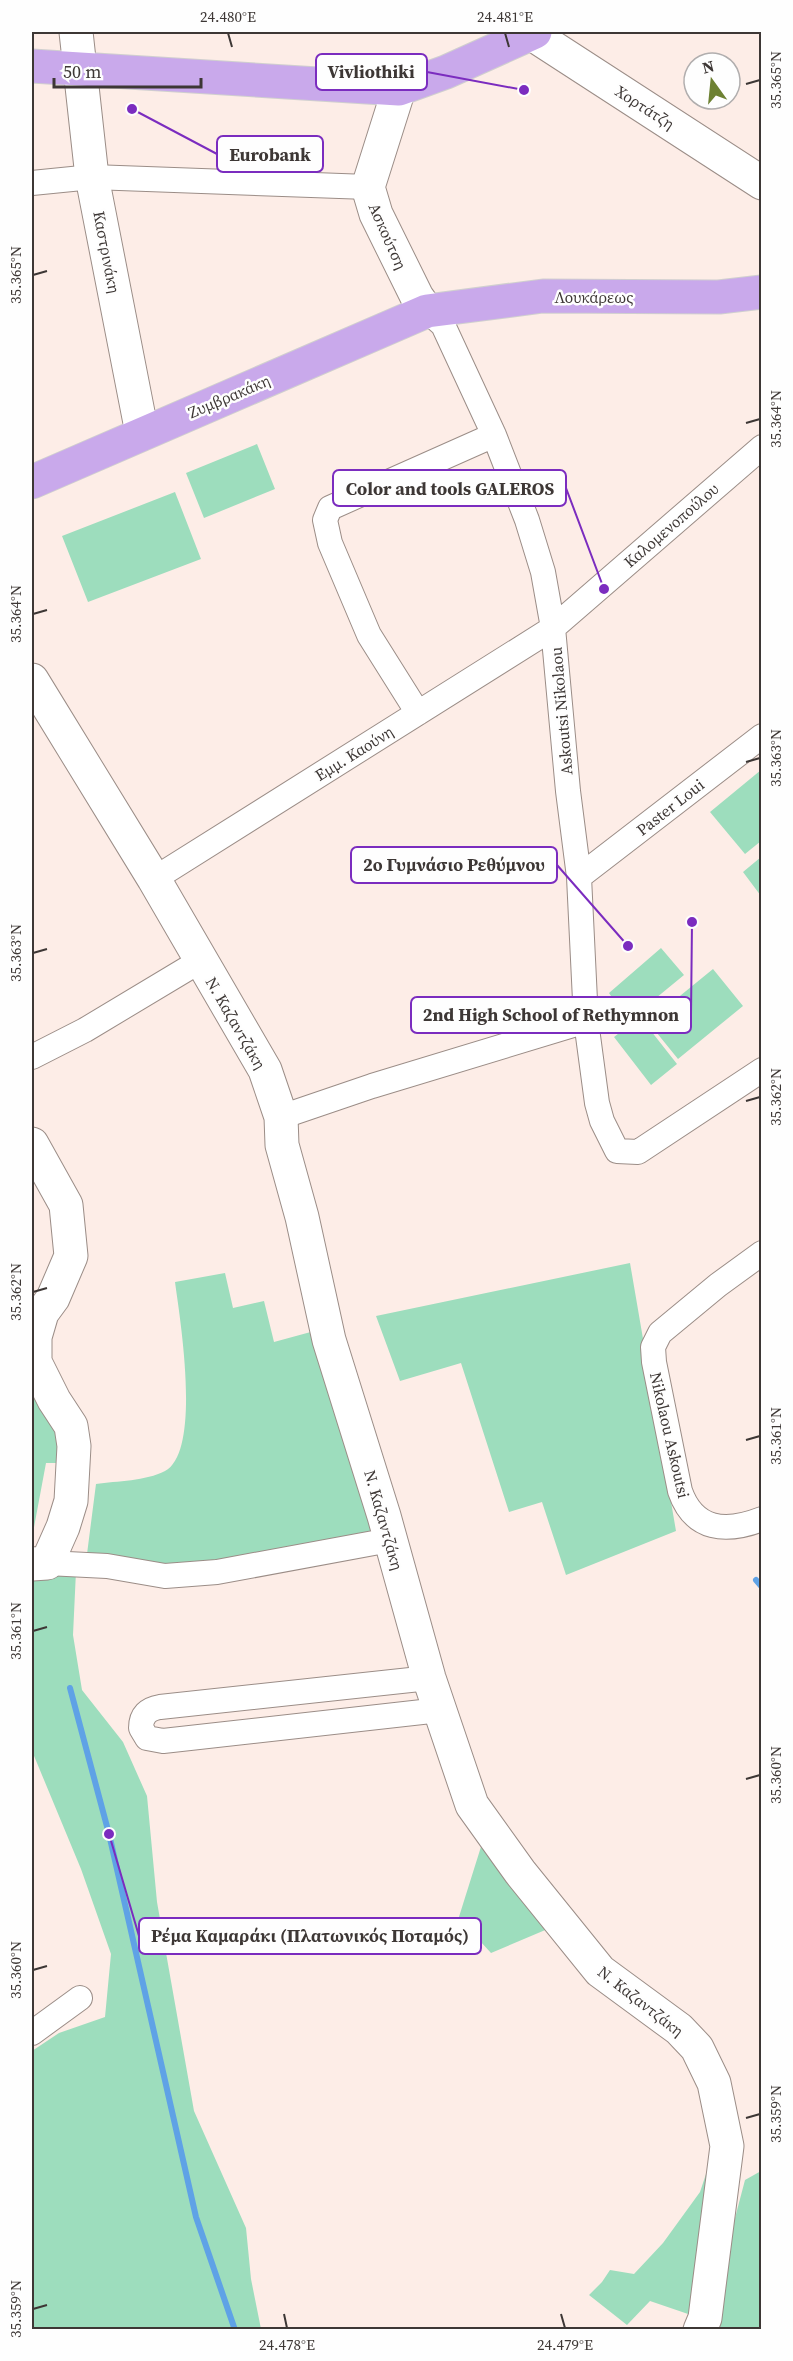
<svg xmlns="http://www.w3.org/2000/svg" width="793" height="2361" font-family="'Source Serif 4',serif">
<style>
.green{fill:#9dddbd}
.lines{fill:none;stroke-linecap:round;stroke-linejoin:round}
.stream{stroke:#5fa2e6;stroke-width:6}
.street-casing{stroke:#9b8d87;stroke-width:26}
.secondary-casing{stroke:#9b8d87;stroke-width:35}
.primary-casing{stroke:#d0cfcf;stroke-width:35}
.street{stroke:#fff;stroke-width:24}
.secondary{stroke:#fff;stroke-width:33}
.primary{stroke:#c9a9eb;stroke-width:33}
.ticks{fill:none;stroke:#3d3735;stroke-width:2}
.labels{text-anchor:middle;stroke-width:5;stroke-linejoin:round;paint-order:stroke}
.street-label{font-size:16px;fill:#3d3735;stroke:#fefefe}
.leader{fill:none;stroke:#7b2cbf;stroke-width:2}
.callout-dot{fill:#7b2cbf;stroke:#fefefe;stroke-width:2}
.callout{fill:#fefefe;stroke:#7b2cbf;stroke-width:2}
.callout-label{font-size:18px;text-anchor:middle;font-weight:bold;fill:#3d3735}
.neatline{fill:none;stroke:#3d3735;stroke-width:2}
.ticks-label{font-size:15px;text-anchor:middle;fill:#3d3735}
</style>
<rect width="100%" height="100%" fill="#fdede7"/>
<path class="green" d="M257,444L275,489L204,518L186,473Z
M175,492L201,559L88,602L62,536Z
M761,770V841L745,854L710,812Z
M761,857V896L743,872Z
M661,948L684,975L628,1021L609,993Z
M713,969L743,1006L678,1059L648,1022Z
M640,1017L677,1064L651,1085L614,1037Z
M630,1263L676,1531L566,1575L542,1502L509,1512L461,1363L400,1381L376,1316Z
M225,1273L233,1308L264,1301L274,1342L318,1330L378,1536L191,1567L151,1564L87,1554L96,1484C117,1481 146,1481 165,1471C202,1451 180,1319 175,1282Z
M32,1377L58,1425L69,1463H46L32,1538Z
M32,1570L76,1571L73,1635L82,1690L123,1742L147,1796L157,1902L194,2111L246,2228L251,2279L261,2329L32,2330V2051L59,2033L105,2017L111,1954L81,1869L32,1751Z
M485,1834L550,1928L491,1953L480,1941L447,1955Z
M714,2150L691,2315L650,2301L627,2325L589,2295L602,2282L610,2270L634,2274L663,2243L700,2192Z
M761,2171V2329L709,2330L730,2237L745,2180Z"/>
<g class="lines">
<path class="stream" d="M756,1580L762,1587
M70,1688L109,1834L196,2217L235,2330"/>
<defs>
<path id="street" d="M32,183L92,177L368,187
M427,311L443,325L494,435L527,520L543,572L553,628L568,791L579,877L586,1021L597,1103L602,1121L617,1151L638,1152L762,1070
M418,713L369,635L330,543L325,520L330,508L494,435
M579,877L762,736
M154,879L553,628L762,447
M32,1057L85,1030L200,961
M281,1117L372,1086L586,1021
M762,1253L718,1285L660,1333L653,1347L654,1362L680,1491C694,1531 726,1533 762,1519
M47,1563L107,1566L165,1576L217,1572L390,1540
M429,1678L160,1707C148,1709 141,1715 141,1728L147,1738L163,1741L440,1710
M32,2033L80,1998"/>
<path id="secondary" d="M76,32L92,177L142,433
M529,32L762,183
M399,89L368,187L376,214L417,297L427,311
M32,680L154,879L265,1070L281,1117L282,1145L302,1217L329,1340L384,1516L429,1678L472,1805L520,1872L600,1971L679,2029L697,2048L714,2083L727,2146L709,2286L705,2318L700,2330
M32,1144L66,1205L71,1256L53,1298L42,1313L35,1337V1362L54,1400L71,1426L74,1446L71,1501L63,1527L47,1563L32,1564"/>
<path id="primary" d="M32,66L399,89L446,72L535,32
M32,482L427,311L543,296L719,297L762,292"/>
</defs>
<use href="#street" class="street-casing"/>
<use href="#secondary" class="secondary-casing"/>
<use href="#primary" class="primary-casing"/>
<use href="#street" class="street"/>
<use href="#secondary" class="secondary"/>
<use href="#primary" class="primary"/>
</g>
<path class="ticks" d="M228,33L232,47M505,33L509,47M746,84L760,80M33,275L47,271M746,423L760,419M33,614L47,610M746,762L760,758M33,953L47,949M746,1101L760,1097M33,1292L47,1288M746,1440L760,1436M33,1631L47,1627M746,1779L760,1775M33,1970L47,1966M746,2118L760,2114M33,2309L47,2305M284,2314L287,2328M561,2314L565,2328"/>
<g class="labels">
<g class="street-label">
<text transform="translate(645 107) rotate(33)" y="6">Χορτάτζη</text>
<text transform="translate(388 236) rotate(66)" y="6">Ασκούτση</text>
<text transform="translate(107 252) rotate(79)" y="6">Καστρινάκη</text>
<text x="594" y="303">Λουκάρεως</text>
<text transform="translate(229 396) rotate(-23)" y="6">Ζυμβρακάκη</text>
<text transform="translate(671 525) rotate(-41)" y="6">Καλομενοπούλου</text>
<text transform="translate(561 711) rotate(-95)" y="6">Askoutsi Nikolaou</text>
<text transform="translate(354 753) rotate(-32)" y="6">Εμμ. Καούνη</text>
<text transform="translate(670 807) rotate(-38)" y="6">Paster Loui</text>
<text transform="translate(236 1023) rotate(60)" y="6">Ν. Καζαντζάκη</text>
<text transform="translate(670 1435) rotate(77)" y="6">Nikolaou Askoutsi</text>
<text transform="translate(384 1520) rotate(74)" y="6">Ν. Καζαντζάκη</text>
<text transform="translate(641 2001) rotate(38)" y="6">Ν. Καζαντζάκη</text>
</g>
</g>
<path class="leader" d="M524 90L427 72M132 109L217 154M604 589L566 488M628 946L557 865M692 922L691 1015M109 1834L139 1936"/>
<g class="callout-dot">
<circle cx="524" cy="90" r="6"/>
<circle cx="132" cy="109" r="6"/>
<circle cx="604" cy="589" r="6"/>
<circle cx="628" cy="946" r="6"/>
<circle cx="692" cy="922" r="6"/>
<circle cx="109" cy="1834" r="6"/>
</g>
<g class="callout">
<rect x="316" y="54" width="111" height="36" rx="6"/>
<rect x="217" y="136" width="106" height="36" rx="6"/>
<rect x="333" y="470" width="233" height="36" rx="6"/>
<rect x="351" y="847" width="206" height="36" rx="6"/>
<rect x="411" y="997" width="280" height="36" rx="6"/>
<rect x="139" y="1918" width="342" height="36" rx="6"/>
</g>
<g class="callout-label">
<text x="371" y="78">Vivliothiki</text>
<text x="270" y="161">Eurobank</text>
<text x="450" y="495">Color and tools GALEROS</text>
<text x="454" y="871">2ο Γυμνάσιο Ρεθύμνου</text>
<text x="551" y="1021">2nd High School of Rethymnon</text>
<text x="310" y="1942">Ρέμα Καμαράκι (Πλατωνικός Ποταμός)</text>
</g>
<rect width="793" height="2361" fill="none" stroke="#fefefe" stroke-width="66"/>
<g transform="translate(712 81) rotate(345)"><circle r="28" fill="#fefefe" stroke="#b1aeae" stroke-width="1.5"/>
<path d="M0-4.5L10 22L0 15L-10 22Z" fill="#6d8132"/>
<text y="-9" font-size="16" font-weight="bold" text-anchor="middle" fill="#3d3735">N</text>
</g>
<path d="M54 78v9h147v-9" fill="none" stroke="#3d3735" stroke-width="3"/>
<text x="63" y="78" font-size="18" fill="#3d3735" stroke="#fefefe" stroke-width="4.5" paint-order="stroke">50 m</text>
<rect x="33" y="33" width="727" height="2295" class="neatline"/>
<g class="ticks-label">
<text x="228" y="22">24.480°E</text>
<text x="505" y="22">24.481°E</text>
<text transform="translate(776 80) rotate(-90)" y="5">35.365°N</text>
<text transform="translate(16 275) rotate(-90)" y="5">35.365°N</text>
<text transform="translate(776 419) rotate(-90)" y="5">35.364°N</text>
<text transform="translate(16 614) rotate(-90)" y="5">35.364°N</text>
<text transform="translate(776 758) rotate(-90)" y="5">35.363°N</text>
<text transform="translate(16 953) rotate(-90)" y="5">35.363°N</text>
<text transform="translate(776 1097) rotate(-90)" y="5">35.362°N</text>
<text transform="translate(16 1292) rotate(-90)" y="5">35.362°N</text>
<text transform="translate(776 1436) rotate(-90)" y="5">35.361°N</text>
<text transform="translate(16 1631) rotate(-90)" y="5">35.361°N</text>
<text transform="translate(776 1775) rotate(-90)" y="5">35.360°N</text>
<text transform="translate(16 1970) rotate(-90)" y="5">35.360°N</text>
<text transform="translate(776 2114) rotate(-90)" y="5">35.359°N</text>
<text transform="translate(16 2309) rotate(-90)" y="5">35.359°N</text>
<text x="287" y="2350">24.478°E</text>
<text x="565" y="2350">24.479°E</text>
</g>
</svg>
